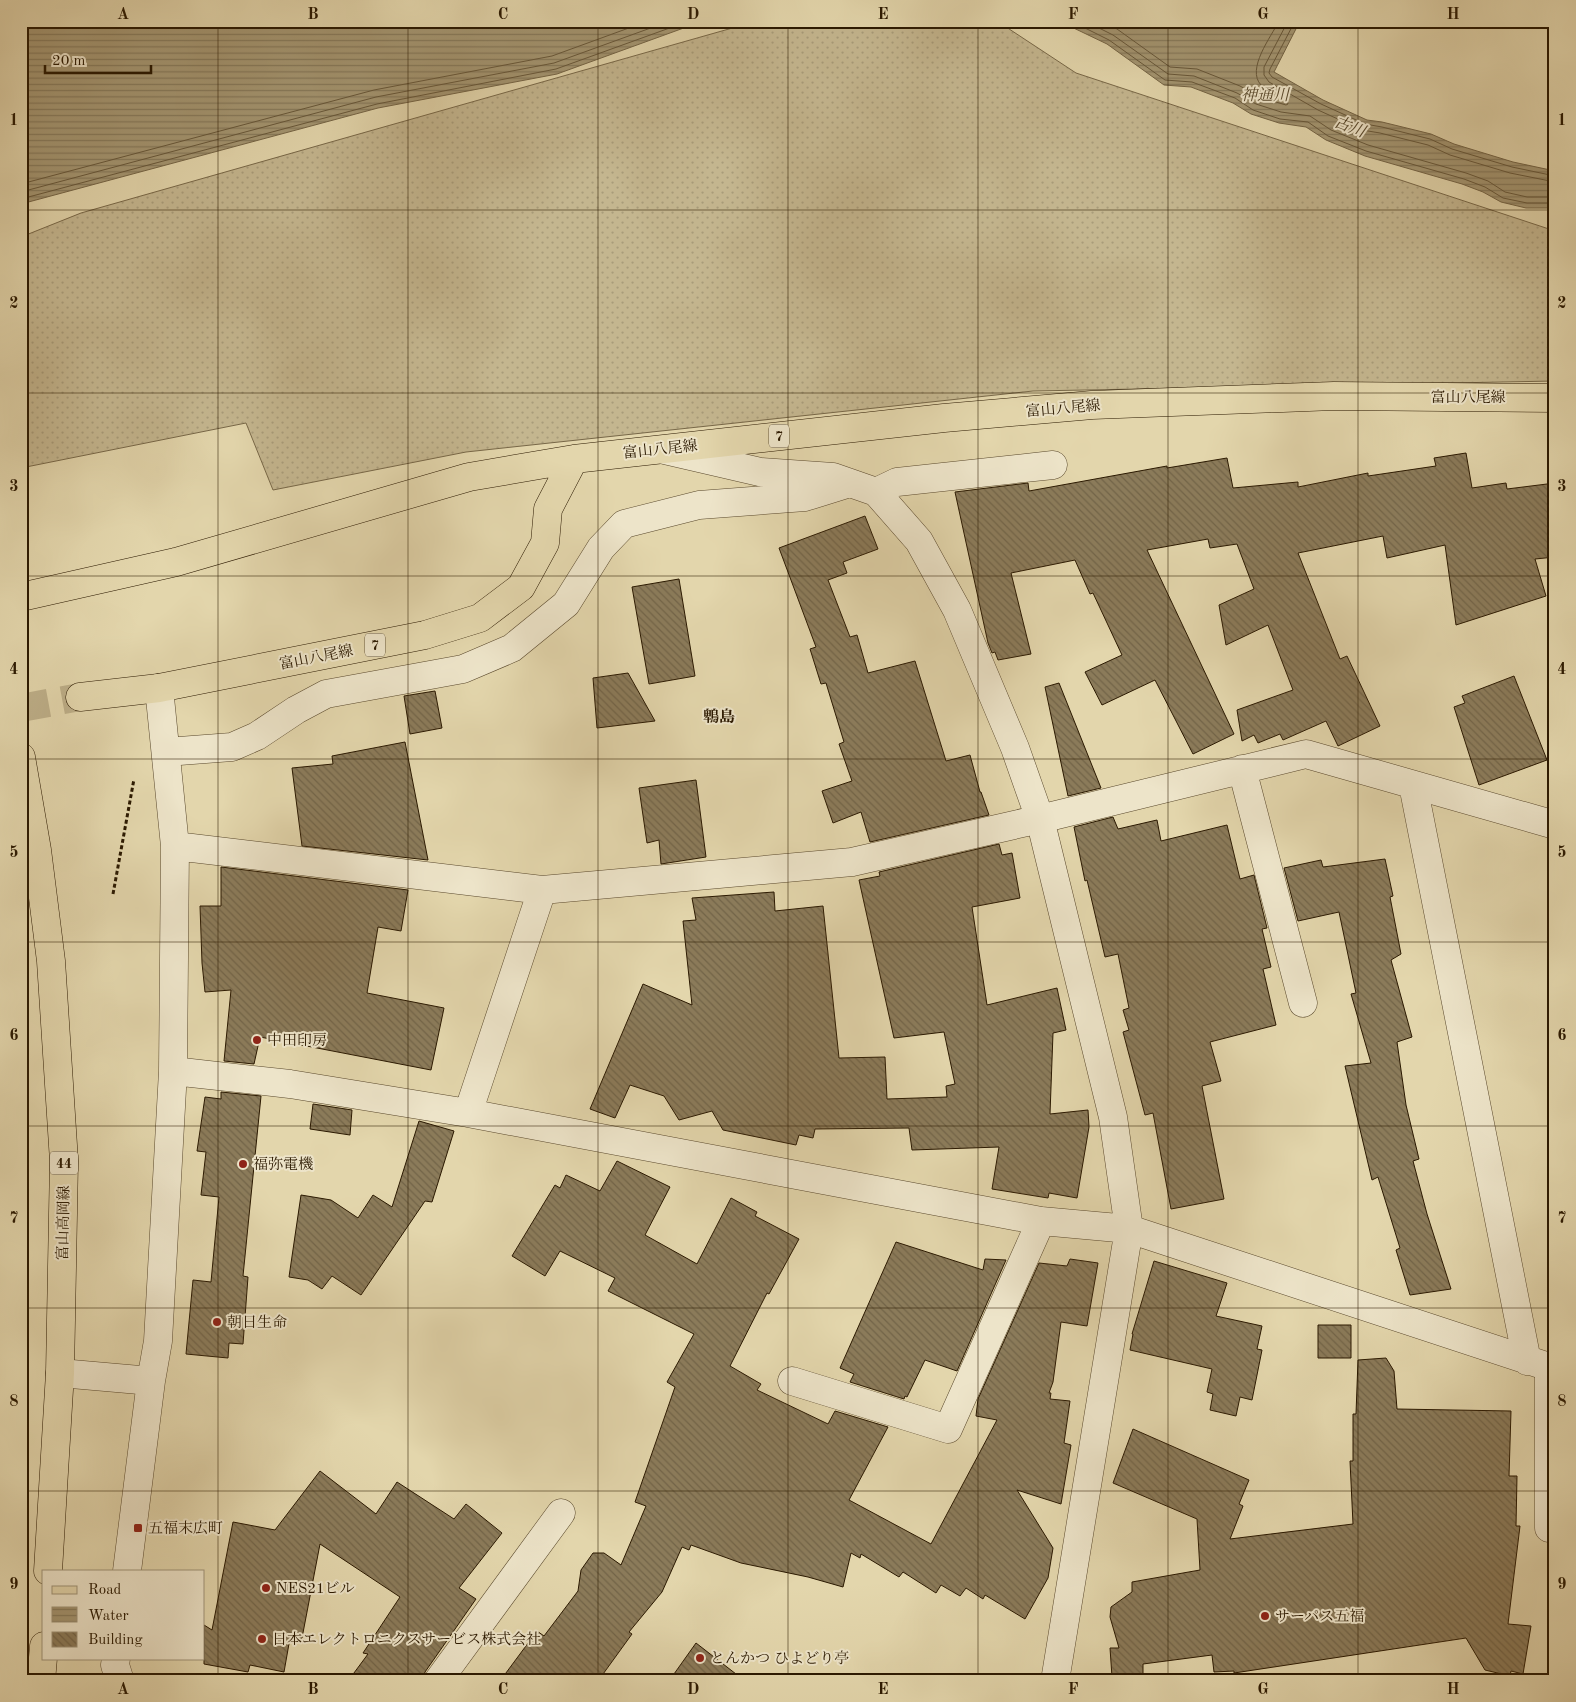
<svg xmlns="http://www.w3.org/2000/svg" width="1576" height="1702" font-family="'Old Standard TT','Noto Serif JP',serif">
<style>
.grass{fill:url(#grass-dots);stroke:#786848}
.water{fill:url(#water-rules);stroke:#746445}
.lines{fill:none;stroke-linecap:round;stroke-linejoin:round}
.shore{stroke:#68583a;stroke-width:1}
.building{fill:url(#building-back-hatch);stroke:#2b1901}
.major-tunnel{stroke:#beb08a;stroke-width:28;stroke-dasharray:28 14;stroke-linecap:butt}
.minor-casing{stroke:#59482c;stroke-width:29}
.major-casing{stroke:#2b1901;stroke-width:29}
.path{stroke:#2b1901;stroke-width:3;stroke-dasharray:4 2.5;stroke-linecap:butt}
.minor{stroke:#ede4c9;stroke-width:28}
.major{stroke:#e3d6ac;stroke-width:28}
.tram{stroke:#2b1901;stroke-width:1}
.grid{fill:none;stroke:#2b1901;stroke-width:1;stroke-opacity:0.55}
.poi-dot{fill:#8f2418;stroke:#ede4c9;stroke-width:2}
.labels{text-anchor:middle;stroke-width:4;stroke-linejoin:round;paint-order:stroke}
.shield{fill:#ede4c9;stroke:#65563d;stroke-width:1}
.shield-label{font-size:14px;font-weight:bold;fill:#2b1901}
.street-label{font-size:15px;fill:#2b1901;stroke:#ede4c9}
.poi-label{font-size:15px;fill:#2b1901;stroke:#ede4c9;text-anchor:start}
.water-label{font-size:16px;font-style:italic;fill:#5b4b2e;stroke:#ede4c9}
.neighbourhood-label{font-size:16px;font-weight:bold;fill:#2b1901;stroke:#ede4c9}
.neatline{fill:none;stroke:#2b1901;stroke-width:2}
.grid-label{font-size:16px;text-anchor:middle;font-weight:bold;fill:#2b1901}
</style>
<defs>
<pattern id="grass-dots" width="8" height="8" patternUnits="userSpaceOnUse" patternTransform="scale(1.25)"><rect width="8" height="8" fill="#c4b68f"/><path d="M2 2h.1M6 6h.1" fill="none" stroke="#a99c7a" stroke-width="1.8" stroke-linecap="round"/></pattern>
<pattern id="water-rules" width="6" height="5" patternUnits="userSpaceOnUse" patternTransform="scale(1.25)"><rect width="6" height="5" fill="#a49672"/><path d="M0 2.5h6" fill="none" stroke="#867a5b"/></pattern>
<pattern id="building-back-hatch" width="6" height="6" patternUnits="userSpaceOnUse" patternTransform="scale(1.25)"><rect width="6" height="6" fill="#8b7b5a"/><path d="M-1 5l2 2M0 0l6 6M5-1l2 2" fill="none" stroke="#726448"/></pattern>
</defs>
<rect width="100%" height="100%" fill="#e3d6ac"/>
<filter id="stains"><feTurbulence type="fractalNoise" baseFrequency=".004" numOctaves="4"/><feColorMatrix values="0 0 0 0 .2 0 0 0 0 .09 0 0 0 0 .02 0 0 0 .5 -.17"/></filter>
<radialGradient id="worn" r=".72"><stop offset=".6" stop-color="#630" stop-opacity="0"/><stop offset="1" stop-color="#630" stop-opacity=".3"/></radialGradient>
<path class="grass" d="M757,21H997L1076,73L1555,231V381L1033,391L466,452L273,490L246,423L21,468V237L81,213Z"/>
<path class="water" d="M21,21H703L557,74L378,108L21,204Z
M1059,21H1300L1274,72L1323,100L1367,120L1382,122L1431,134L1454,144L1513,162L1555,171V208H1526L1501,202L1483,192L1462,184L1365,156L1326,140L1306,127L1279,123L1251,114L1233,103L1191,87L1164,85L1107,44Z"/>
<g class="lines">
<path class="shore" d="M1071,21L1109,40L1165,80L1192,82L1235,98L1253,110L1280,119L1308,122L1328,136L1366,151L1464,179L1485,187L1503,198L1527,203H1555
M1085,21L1113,35L1168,74L1194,76L1237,93L1256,104L1281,112L1310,116L1331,130L1368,145L1466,173L1488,181L1505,192L1527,197H1555
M1102,21L1117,29L1170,67L1197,69L1240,86L1259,97L1286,105L1288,104L1287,101C1279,96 1267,92 1261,85C1246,69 1271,37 1279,21
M1288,21L1264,67V75L1269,82L1318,110L1362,130L1380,133L1428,145L1450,155L1510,173L1555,182
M1295,21L1270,69L1269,73L1272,77L1321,104L1365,124L1382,127L1430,139L1452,149L1512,167L1555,176
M21,184L374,90L552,56L648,21
M21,192L376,97L554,63L670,21
M21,199L377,104L556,69L689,21"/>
</g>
<path class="building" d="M1466,453L1472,488L1506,483L1507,489L1555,483V557L1535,559L1546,596L1456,625L1445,545L1387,558L1383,536L1298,553L1340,659L1347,656L1380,726L1338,746L1326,721L1283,740L1280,734L1258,743L1254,735L1242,741L1237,710L1293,690L1268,625L1226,645L1219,605L1254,589L1237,544L1210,548L1208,539L1147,550L1234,734L1193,754L1155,680L1102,705L1085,672L1122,655L1093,593L1090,594L1075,560L1011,573L1031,654L998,660L995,652L992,653L988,643L955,492L1028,483L1029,491L1167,466V468L1227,458L1233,488L1298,482V487L1368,473V476L1436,466L1434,458Z
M865,516L878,549L843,562L847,573L828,580L850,637L857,635L868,673L915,661L946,761L970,755L980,792H981L989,815L870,842L861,812L833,823L822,791L852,781L839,744L844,742L826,683L821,684L810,649L816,647L779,548Z
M679,579L695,676L649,684L632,587Z
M628,673L655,721L597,728L593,678Z
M1514,676L1547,760L1479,785L1454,707L1465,703L1462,696Z
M1059,683L1101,788L1068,796L1045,687Z
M435,691L442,728L410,734L404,696Z
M405,742L428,860L302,846L292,768L333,764L332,756Z
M696,780L706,857L661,864L659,840L647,843L639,788Z
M1113,817L1118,829L1157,820L1161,841L1227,825L1240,879L1254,875L1267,928L1262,929L1271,967L1263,969L1276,1025L1210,1042L1221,1081L1202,1086L1224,1199L1171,1209L1153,1113L1145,1115L1123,1032L1129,1030L1123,1010L1129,1008L1118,954L1105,957L1087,880L1085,881L1074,827Z
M999,844L1002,855L1012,853L1020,898L972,907L987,1005L1057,988L1066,1030L1053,1033L1050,1114L1088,1110L1089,1127L1077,1198L1049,1193L1048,1198L992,1189L999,1147L912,1150L909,1128L815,1129L813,1138L799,1135L796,1145L723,1130L712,1111L679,1120L664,1096L630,1085L615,1118L590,1109L643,984L692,1005L683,921L696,920L692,898L774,892L775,911L823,906L839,1058L885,1057L887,1099L947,1097L946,1086L955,1084L944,1032L894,1038L859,880L880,876L879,872Z
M1385,859L1393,896L1390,897L1401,954L1391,960L1412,1037L1397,1042L1406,1105L1419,1159L1413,1161L1427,1214L1451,1289L1410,1295L1396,1250L1400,1248L1378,1177L1372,1180L1345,1066L1371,1063L1351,994L1356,993L1339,912L1298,921L1284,868L1321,860L1323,867Z
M221,867L408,890L401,931L378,927L367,993L444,1008L431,1070L260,1037L254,1064L224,1061L231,990L205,992L202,963L200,906H221Z
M221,1092L261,1096L243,1276L248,1277L243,1344L229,1343L228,1358L186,1354L193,1280L211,1282L219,1197L201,1195L206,1152L197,1151L205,1097L221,1099Z
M313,1104L352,1110L350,1135L310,1129Z
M419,1121L454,1131L432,1202L425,1201L361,1295L332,1276L322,1289L308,1280L289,1277L301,1195L331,1200L358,1218L373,1195L392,1207Z
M617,1161L670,1187L645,1235L697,1264L731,1198L757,1212L755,1216L799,1239L769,1294L767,1293L730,1366L761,1384L757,1390L828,1424L835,1411L888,1427L849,1500L931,1544L997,1420L976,1416L978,1399L1039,1263L1067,1266L1070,1259L1098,1263L1087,1326L1061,1322L1053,1382L1049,1393H1051L1050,1399L1070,1401L1064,1443L1071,1445L1061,1504L1017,1490L1053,1548L1048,1578L1025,1619L985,1595L983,1599L966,1588L960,1596L941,1585L936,1593L903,1572L899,1577L861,1554L860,1558L851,1553L843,1587L808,1577L741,1563L691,1545L689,1550L682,1547L662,1592L629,1632L632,1634L598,1681H500L537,1631L544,1636L578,1591L581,1570L593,1553H604L621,1565L646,1506L635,1502L675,1387L667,1382L694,1334L608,1291L615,1278L560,1251L545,1276L512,1256L555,1185L560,1188L566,1175L600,1191Z
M896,1242L983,1270L985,1259L1006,1260L957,1371L925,1360L907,1397L905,1396L904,1399L850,1382L854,1374L840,1368Z
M1154,1261L1227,1283L1216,1316L1262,1326L1257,1349L1262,1350L1252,1400L1240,1397L1236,1416L1210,1410L1213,1394L1207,1392L1212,1369L1130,1350L1133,1334H1132Z
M1318,1325H1351V1358H1318Z
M1386,1358L1394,1371L1397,1409L1511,1411L1509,1476H1517L1516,1526H1520L1508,1624L1531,1626L1523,1674L1511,1671L1510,1676L1485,1670L1466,1638L1234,1673V1671L1214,1672L1212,1655L1143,1664V1674L1112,1677L1110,1648H1119L1110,1617L1111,1607L1132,1592V1582L1200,1570L1197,1519L1113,1483L1133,1429L1249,1480L1239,1504L1243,1506L1230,1539L1353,1524L1350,1461H1353V1414H1356L1358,1360Z
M320,1471L376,1514L397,1482L454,1519L466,1504L502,1533L459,1588L476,1599L425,1672L423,1681H348L368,1654L363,1653L400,1597L320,1544L302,1638H290L284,1672L250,1665L248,1672L204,1664V1625L212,1630L233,1522L275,1530Z
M696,1643L745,1681H669Z"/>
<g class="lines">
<path class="major-tunnel" d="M21,708L80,697"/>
<defs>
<path id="minor" d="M665,450L760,472L833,477L876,492L919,541L957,610L1015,748L1040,819L1113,1117L1129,1229L1055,1681
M876,492L897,482L1053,465
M166,752L232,747L257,736L296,710L326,694L463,669L512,648L566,604L601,548L624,524L699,505L805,497L847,484
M1242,769L1303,1003
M1413,785L1527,1361
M175,846L542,890L468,1113
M542,890L852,862L1040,819L1306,754L1555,825
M173,1071L290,1084L468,1113L1041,1221L1129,1229L1555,1369
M1549,1367V1528
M60,1373L151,1381
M792,1381L948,1429L1041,1221
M127,1571L151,1381L158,1341L173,1071L175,846L159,688
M116,1658L115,1665L120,1681
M438,1681L561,1513"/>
<path id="major" d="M21,597L176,562L469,477L574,459L944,418L1092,405L1334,396L1555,398
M80,697L159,688L425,635L480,618L521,587L545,543L548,509L574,459
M21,757L37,850L51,961L64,1161L60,1373L48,1571
M41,1681L44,1646"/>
</defs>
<use href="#minor" class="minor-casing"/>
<use href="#major" class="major-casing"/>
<path class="path" d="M113,894L134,779"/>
<use href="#minor" class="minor"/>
<use href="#major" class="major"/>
<path class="tram" d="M21,960L24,978L28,1221L21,1325"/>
</g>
<path class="grid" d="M218,21V1681M408,21V1681M598,21V1681M788,21V1681M978,21V1681M1168,21V1681M1358,21V1681M21,210H1555M21,393H1555M21,576H1555M21,759H1555M21,942H1555M21,1126H1555M21,1308H1555M21,1491H1555"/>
<g class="poi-dot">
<circle cx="257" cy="1040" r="5"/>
<circle cx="243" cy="1164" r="5"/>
<circle cx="217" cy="1322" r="5"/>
<rect x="133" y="1523" width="10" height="10" rx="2.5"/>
<circle cx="266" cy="1588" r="5"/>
<circle cx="1265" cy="1616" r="5"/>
<circle cx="262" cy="1639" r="5"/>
<circle cx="700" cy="1658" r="5"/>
</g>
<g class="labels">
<g class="shield">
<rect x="769" y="424.5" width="20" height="23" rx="4"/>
<rect x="365" y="633.5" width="20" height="23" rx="4"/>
<rect x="50" y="1151.5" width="28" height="23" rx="4"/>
</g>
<g class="shield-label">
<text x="779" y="441">7</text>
<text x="375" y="650">7</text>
<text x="64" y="1168">44</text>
</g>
<g class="street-label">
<text x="1468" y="402">富山八尾線</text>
<text transform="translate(1063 408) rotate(-5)" y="5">富山八尾線</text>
<text transform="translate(660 449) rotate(-6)" y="5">富山八尾線</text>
<text transform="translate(316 657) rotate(-11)" y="5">富山八尾線</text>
<text transform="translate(63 1223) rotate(-89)" y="5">富山高岡線</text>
</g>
<g class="poi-label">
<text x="267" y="1045">中田印房</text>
<text x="253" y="1169">福弥電機</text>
<text x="227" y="1327">朝日生命</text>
<text x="148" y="1533">五福末広町</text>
<text x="276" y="1593">NES21ビル</text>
<text x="1275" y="1621">サーパス五福</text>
<text x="272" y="1644">日本エレクトロニクスサービス株式会社</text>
<text x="710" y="1663">とんかつ ひよどり亭</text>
</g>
<g class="water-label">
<text x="1265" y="100">神通川</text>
<text transform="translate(1350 126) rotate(21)" y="6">古川</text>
</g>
<g class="neighbourhood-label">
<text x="719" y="722">鵯島</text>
</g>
</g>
<rect width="1576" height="1702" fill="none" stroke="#e3d6ac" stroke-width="55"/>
<rect x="42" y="1570" width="162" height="90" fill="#ede4c9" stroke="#9f9379"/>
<rect x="52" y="1586" width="25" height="8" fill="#e3d6ac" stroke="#9f9379"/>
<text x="88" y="1594" font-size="15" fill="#2b1901">Road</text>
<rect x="52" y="1607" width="25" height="15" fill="url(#water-rules)" stroke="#9f9379"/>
<text x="88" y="1620" font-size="15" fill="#2b1901">Water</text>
<rect x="52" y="1632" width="25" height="15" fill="url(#building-back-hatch)" stroke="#9f9379"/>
<text x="88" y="1644" font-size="15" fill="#2b1901">Building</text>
<path d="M45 65v8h106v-8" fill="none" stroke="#2b1901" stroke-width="2.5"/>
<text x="52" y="65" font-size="15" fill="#2b1901" stroke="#ede4c9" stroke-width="4" paint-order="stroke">20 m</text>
<rect x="28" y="28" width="1520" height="1646" class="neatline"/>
<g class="grid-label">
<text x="123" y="19">A</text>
<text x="313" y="19">B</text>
<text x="503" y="19">C</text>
<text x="693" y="19">D</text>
<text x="883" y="19">E</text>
<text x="1073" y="19">F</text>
<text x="1263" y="19">G</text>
<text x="1453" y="19">H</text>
<text x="14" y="125">1</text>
<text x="1562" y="125">1</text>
<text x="14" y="308">2</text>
<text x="1562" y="308">2</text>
<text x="14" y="491">3</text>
<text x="1562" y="491">3</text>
<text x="14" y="674">4</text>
<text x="1562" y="674">4</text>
<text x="14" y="857">5</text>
<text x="1562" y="857">5</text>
<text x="14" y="1040">6</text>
<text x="1562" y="1040">6</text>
<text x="14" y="1223">7</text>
<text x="1562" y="1223">7</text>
<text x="14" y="1406">8</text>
<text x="1562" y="1406">8</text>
<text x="14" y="1589">9</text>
<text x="1562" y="1589">9</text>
<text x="123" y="1694">A</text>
<text x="313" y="1694">B</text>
<text x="503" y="1694">C</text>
<text x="693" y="1694">D</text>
<text x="883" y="1694">E</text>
<text x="1073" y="1694">F</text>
<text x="1263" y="1694">G</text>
<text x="1453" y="1694">H</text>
</g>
<rect width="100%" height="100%" filter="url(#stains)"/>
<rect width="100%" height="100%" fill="url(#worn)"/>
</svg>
